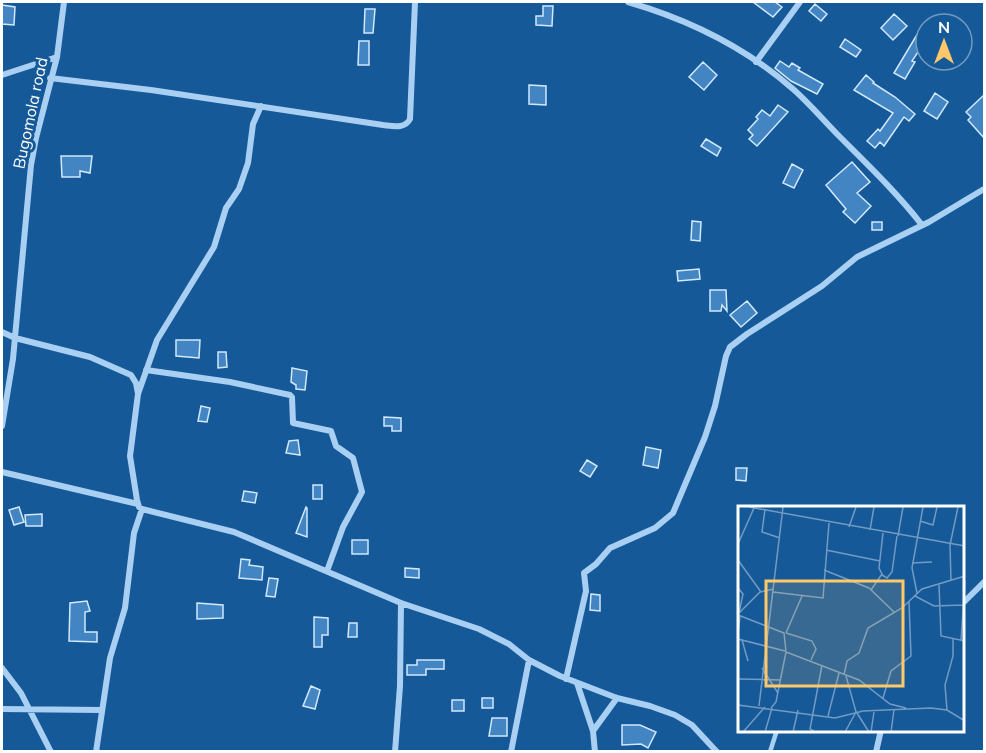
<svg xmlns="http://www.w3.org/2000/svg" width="986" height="753" font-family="Mulish,sans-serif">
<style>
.building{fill:#4385c2;stroke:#d1e8fd;stroke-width:1.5}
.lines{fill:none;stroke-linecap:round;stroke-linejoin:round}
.service{stroke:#a9d0f2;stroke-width:4.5}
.minor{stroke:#a9d0f2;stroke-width:6}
.labels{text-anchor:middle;stroke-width:6;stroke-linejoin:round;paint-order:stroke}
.street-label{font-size:16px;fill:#fff;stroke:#155999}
.inset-road{fill:none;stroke:#739bc2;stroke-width:1.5}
.view{fill:#ffc96a;fill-opacity:0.15;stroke:#ffc96a;stroke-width:3}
.inset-edge{fill:none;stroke:#fff;stroke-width:3}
</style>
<rect width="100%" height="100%" fill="#155999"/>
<path class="building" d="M753,2H775L782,7L773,17Z
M815,4L827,14L821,21L809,11Z
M2,5L15,7L14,25L2,24Z
M543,6H553L552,26L536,25V16H543Z
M365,9H375L373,33H364Z
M894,14L907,26L893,40L881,28Z
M918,33L926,40L912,61L915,62L905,79L894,73Z
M845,39L861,50L856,57L840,47Z
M359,41H369V65H358Z
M780,61L789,67L792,63L800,68L798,70L823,84L817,94L791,81L775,68Z
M703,62L717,75L704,90L689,77Z
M866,75L874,82L873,83L895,97L915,114L909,121L904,117L884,146L880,142L875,148L867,141L878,129L880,131L893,113L854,90Z
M529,85L546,86V105L529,104Z
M935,93L948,102L937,119L924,111Z
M984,95V138L968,120L971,117L966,112Z
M778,105L788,112L757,146L749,139L753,135L748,130L758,119L756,117L762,110L770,116Z
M706,139L721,148L717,156L701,146Z
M61,156H92L90,173L80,171V177H62Z
M852,162L870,182L857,193L871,206L855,223L843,212L846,209L826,185Z
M792,164L803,170L794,188L783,183Z
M692,221L701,222L700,241L691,240Z
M872,222H882V230H872Z
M699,269L700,279L678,281L677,271Z
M710,290H726L727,311L722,305L721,311H710Z
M747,301L757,313L741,327L730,315Z
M176,340H200L199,358L176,356Z
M218,352H226L227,367L218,368Z
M292,368L307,371L305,390L296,389V385L291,382Z
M201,406L210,408L207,422L198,421Z
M384,417L401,418V431H392V426H384Z
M298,440L300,455L286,453L289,441Z
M646,447L661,450L658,468L643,465Z
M587,460L597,466L590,477L580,471Z
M736,468H747L746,481L736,480Z
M313,485H322V499H313Z
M244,491L257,493L255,503L242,501Z
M19,507L24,522L14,525L9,510Z
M306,507L307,508V537L296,533Z
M42,514V526H26L25,515Z
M352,540H368V554H352Z
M241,559L250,560L249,565L263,567L262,580L239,578Z
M405,568L419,569V578L405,577Z
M269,578L278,579L275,597L266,596Z
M591,594L600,595V611L590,610Z
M87,601L90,611L85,612V632H97V642L69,641L70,603Z
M197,603L223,605V618L197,619Z
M314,617L328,618V635H322V647H314Z
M349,623H357V637H348Z
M417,660H444V669H426V675H407V665H417Z
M311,686L320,690L315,709L303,706Z
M482,698H493V708H482Z
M452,700H464V711H452Z
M492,718H507V736H489Z
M622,725H640L656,732L648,748L641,744L622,745Z"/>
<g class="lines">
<path class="service" d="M770,752L777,730"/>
<path class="minor" d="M628,2C687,19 746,48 793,89C810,104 825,122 841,138C870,167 897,193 922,225
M756,62L800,2
M2,75L57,57
M50,78L151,90L383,125C393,126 405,129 410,119L415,2
M2,332L15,338L90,357L131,375L136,383L138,394L130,456L137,500L139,507L142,509L234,532L401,603L479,629L509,644L529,660L560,676L617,698L650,706L675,715L692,725L717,752
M146,370L230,382L290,395L292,397L293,423L331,431L336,446L353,458L362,492L343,527L327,571
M138,394L157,340L214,247L226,208L239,189L248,163L253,124L261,106
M2,426L13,359L31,165L36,138L57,57L64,2
M2,472L138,504
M964,602L984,582
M2,668L21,693L51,752
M566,679L586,591L584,573L596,564L610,548L655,528L673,513L705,437L715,406L726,356L730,347L747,334L822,286L857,257L929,222L984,189
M577,683L593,731L595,752
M2,709L102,710
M593,731L617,698
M96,752L110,658L125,608L134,533L142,509
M395,752L400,686L401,603
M511,752L529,660
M876,752L881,730"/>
</g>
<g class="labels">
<g class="street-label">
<text transform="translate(30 113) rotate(-78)" y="6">Bugomola road</text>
</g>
</g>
<g transform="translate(738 506)">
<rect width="226" height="226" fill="#155999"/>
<path class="inset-road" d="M11,1L227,40M27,3L24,26L42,32M182,15L195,19L199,1M111,21L118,1M132,24L136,1M160,30L165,1M0,38L16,2M88,44L142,55M0,54L23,86M174,57L194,56M86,64L131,82L156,106M144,69L149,72L154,66L159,30M213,75L212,39L220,1M201,79L203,130L227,135M0,82L5,88L1,107M133,84L144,68L141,62L145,27M35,86L85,92L91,17M179,87L174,62L185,1M177,90L196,100L225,99M0,108L22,86L36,83M0,109L46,127L48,146L121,174L152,198L168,202M48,127L74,135L78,143L73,154M48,127L64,90M0,128L2,110M0,133L47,145M4,134L10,155M223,135L227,75M24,162L40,187M106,169L109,155L121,147L130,122L164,102L184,83L227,70M0,173L42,174M145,192L153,165L173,150L171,95M0,199L97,212L125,205L193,202L209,204L227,215M21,200L45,1M33,202L38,196L48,146M209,204L207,179L215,150V133M75,207L84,159M75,207L72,223L76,225M119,207L131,226M90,210L101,167M5,226L27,201M27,226L34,202M55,226L60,204M107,226L118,206L108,170M133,226L136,206M153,226L156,204"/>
<path class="view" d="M28,75H165V180H28Z"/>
<rect width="226" height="226" class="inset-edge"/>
</g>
<rect width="986" height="753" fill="none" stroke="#ffffff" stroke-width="6"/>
<g transform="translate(944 42)"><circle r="28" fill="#155999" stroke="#739bc2" stroke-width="1.5"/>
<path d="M0-4.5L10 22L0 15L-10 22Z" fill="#ffc96a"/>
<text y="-9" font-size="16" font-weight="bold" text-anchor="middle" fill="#ffffff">N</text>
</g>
</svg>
